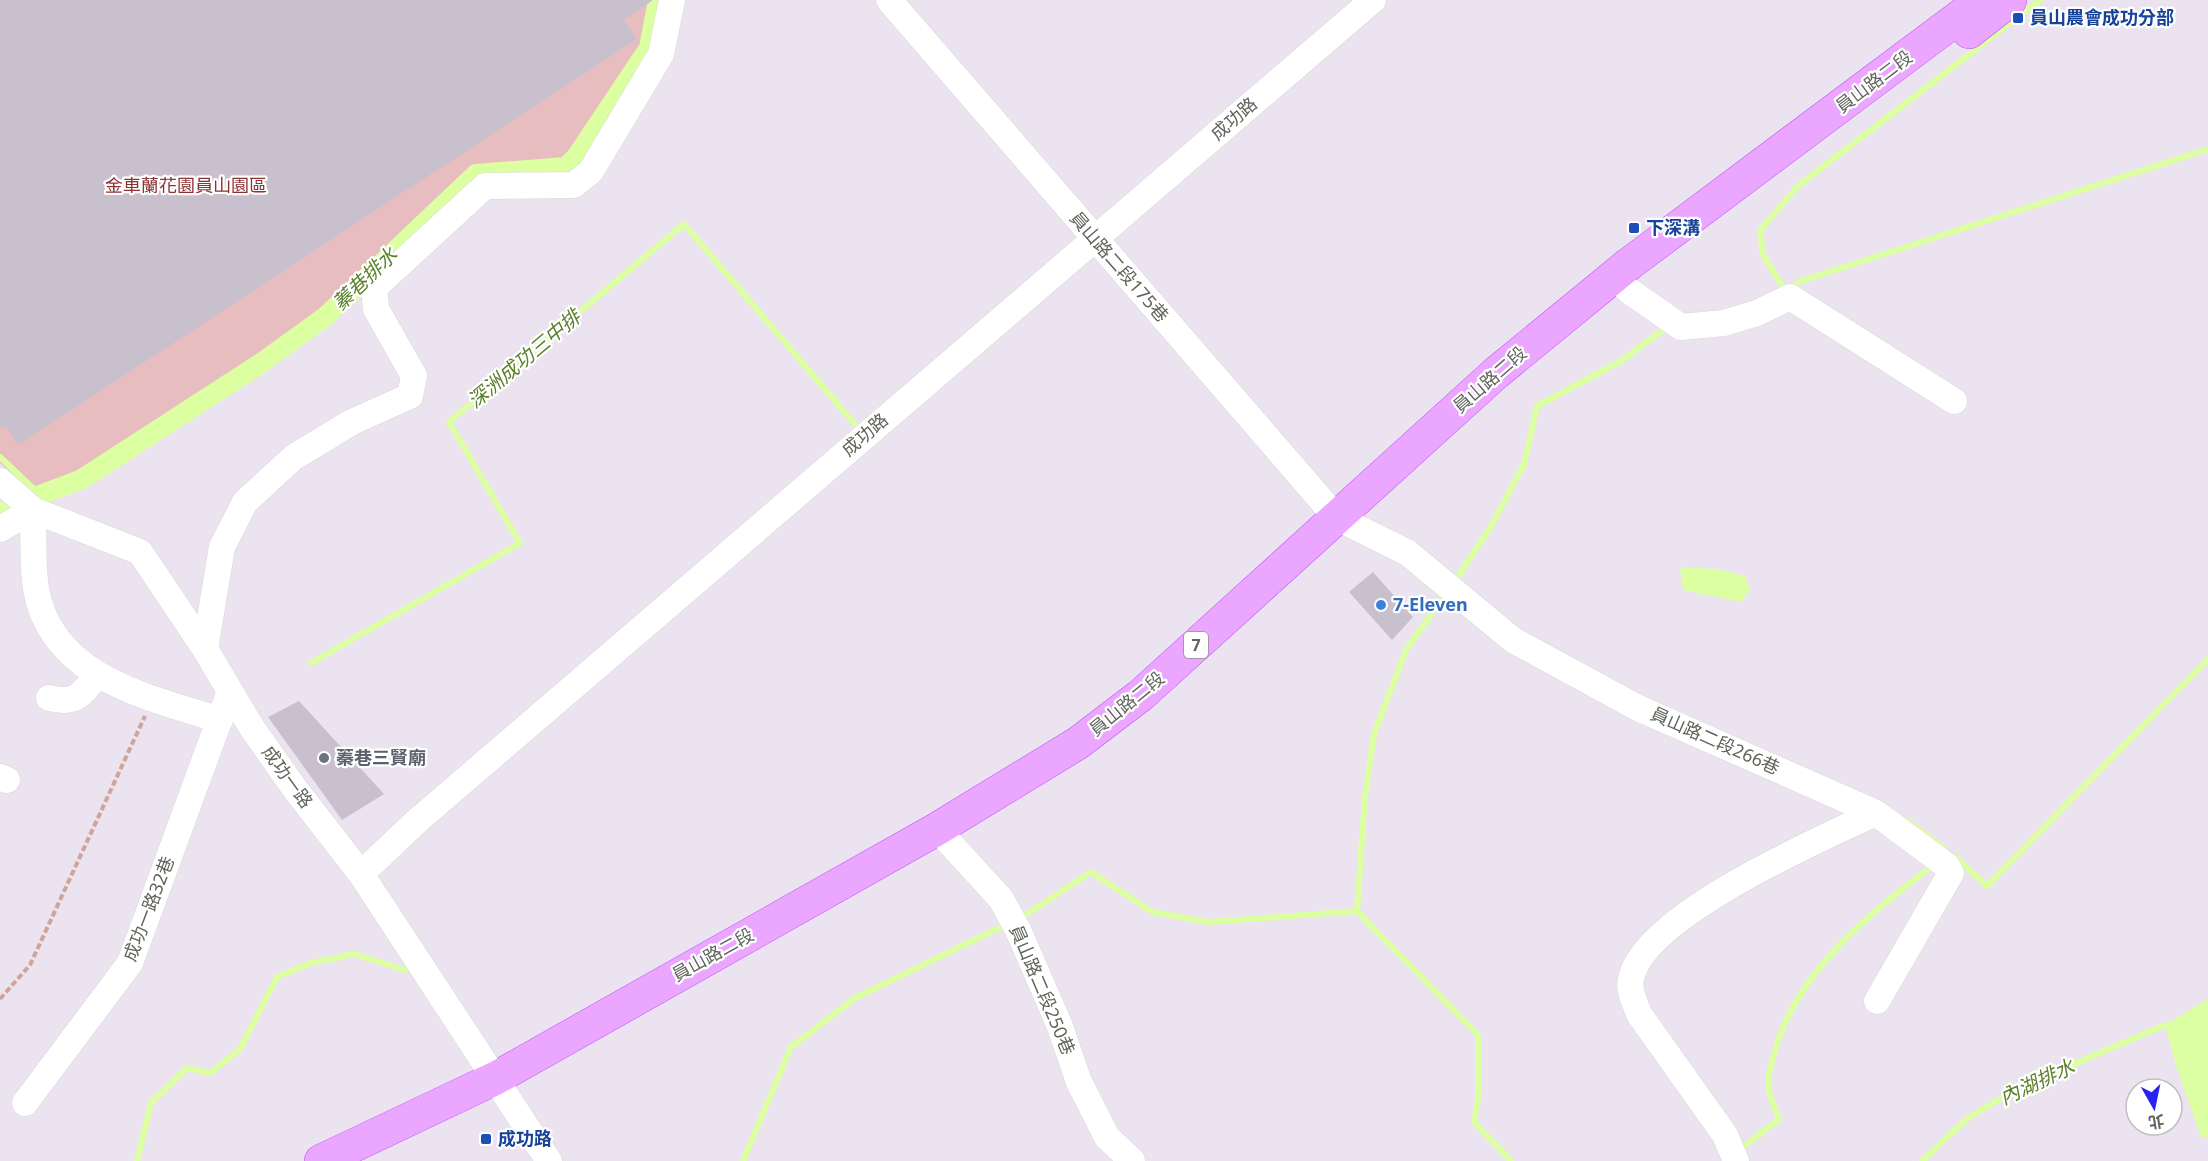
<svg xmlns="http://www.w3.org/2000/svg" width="2208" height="1161" font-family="'Noto Sans','Noto Sans TC',sans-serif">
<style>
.green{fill:#e8bdc0}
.water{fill:#dcffa2}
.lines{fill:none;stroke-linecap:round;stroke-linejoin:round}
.stream{stroke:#dcffa2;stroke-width:6}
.canal{stroke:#dcffa2;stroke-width:20}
.building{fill:#c8c1cd}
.minor-casing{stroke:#d6dbd3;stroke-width:27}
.major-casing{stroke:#bf50fa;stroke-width:34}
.path{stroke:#cfa499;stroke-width:4;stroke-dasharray:6 3;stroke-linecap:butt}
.minor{stroke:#fff;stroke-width:26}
.major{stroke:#eba7ff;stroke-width:33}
.transit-dot{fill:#1a4fb4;stroke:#fff;stroke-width:2}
.shop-dot{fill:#3f7fe0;stroke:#fff;stroke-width:2}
.worship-dot{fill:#6b7280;stroke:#fff;stroke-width:2}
.labels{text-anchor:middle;stroke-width:4.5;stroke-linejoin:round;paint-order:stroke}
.shield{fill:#fff;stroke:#90928c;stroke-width:1.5}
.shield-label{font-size:16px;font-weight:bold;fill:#60645b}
.transit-label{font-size:18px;font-weight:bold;fill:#164399;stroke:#fff;text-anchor:start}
.street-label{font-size:18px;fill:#60645b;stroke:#fff}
.park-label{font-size:18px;fill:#8d3133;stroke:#fff}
.shop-label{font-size:18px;font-weight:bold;fill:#366cbe;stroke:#fff;text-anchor:start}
.worship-label{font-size:18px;font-weight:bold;fill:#5b616d;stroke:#fff;text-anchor:start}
.water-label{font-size:20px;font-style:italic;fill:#5a802b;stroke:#fff}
</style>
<rect width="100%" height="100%" fill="#ebe3ef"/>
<path class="green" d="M0,0H652L643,47L564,161L481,165L291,340L87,476L31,488L0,463Z"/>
<path class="water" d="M1680,567L1718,569L1745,576L1750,589L1742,602L1683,590Z
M2208,999V1137H2201L2175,1062L2165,1025Z"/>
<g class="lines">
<path class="stream" d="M1786,292L1762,253L1761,229L1798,186L2040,0
M1791,293L1798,282L2208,149
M0,457L39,494
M1454,583L1493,523L1524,464L1537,406L1621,361L1667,327
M311,663L520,543L449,422L684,224L859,429
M1907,821L1945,849
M1955,857L1987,886L2208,659
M1357,911L1478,1035V1099L1474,1122L1511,1161
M1019,919L1091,872L1152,912L1209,922L1357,911L1365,796L1374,734L1406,650L1446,593
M1738,1151L1779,1119C1775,1109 1769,1096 1768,1085C1767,1077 1771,1066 1773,1058C1792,975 1868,915 1933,865
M137,1161L151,1103L187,1068L210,1073L240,1049L277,977L311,963L354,954L405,970
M743,1161L791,1047L855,998L1009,923
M1922,1161L1968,1118L2020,1087L2165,1025"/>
<path class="canal" d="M0,516L11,506L82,479L261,363L326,316L476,174L566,167L576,157L649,48L658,0"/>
</g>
<path class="building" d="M0,0H653L624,20L637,39L18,445L6,426L0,429Z
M1373,572L1413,617L1392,640L1349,592Z
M299,701L384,794L342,820L268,717Z"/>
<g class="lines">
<defs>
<path id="minor" d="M889,0L1336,517L1408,553L1513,640L1638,708L1876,813L1947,866L1951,873L1877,1001
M1615,276L1628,290L1681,327L1724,323L1757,313L1790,297L1954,401
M0,481L33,510L140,552L205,649L252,728L295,789L361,874L549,1161
M0,529L33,510C34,535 32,563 36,589C51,677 147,697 220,720
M205,649L222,547L245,502L294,457L352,422L410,396L414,376L376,309L374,288L485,186L574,185L591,171L661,54L672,0
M49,698C77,705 81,694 98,675
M0,777L7,780
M937,829L1001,899L1018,930L1059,1024L1079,1082L1107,1137L1132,1161
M361,874L417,821L1373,0
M25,1103L130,963L230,691
M1736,1161L1725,1135L1639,1014C1635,1003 1628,990 1631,979C1643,916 1820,839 1876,813"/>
<path id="major" d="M1969,32L2010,0
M321,1161L496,1078L937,829L1078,743L1141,695L1496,373L1629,264L1982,0"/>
</defs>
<use href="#minor" class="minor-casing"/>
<use href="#major" class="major-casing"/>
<path class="path" d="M0,999L30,965L145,716"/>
<use href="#minor" class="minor"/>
<use href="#major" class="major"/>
</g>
<g class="transit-dot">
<rect x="2012" y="12" width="12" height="12" rx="3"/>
<rect x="1628" y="222" width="12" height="12" rx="3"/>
<rect x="480" y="1133" width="12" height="12" rx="3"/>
</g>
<circle class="shop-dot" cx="1381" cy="605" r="6"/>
<circle class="worship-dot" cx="324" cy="758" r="6"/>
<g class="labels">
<rect class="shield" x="1184" y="632" width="24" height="26" rx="4.5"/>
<g class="shield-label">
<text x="1196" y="651">7</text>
</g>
<g class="transit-label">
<text x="2030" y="24">員山農會成功分部</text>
<text x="1646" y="234">下深溝</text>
<text x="498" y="1145">成功路</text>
</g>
<g class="street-label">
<text transform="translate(1874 82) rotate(-37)" y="6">員山路二段</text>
<text transform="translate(1234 119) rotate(-41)" y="6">成功路</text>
<text transform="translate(1119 267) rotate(49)" y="6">員山路二段175巷</text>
<text transform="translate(1490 380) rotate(-41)" y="6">員山路二段</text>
<text transform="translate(865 435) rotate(-41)" y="6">成功路</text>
<text transform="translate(1127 704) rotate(-39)" y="6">員山路二段</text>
<text transform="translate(1715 741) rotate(24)" y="6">員山路二段266巷</text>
<text transform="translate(287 777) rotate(54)" y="6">成功一路</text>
<text transform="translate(149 909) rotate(-69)" y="6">成功一路32巷</text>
<text transform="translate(713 955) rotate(-29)" y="6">員山路二段</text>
<text transform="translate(1042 990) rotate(67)" y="6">員山路二段250巷</text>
</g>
<g class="park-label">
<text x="186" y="192">金車蘭花園員山園區</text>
</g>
<g class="shop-label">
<text x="1393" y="611">7-Eleven</text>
</g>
<g class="worship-label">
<text x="336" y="764">蓁巷三賢廟</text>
</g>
<g class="water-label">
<text transform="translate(365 279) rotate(-44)" y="7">蓁巷排水</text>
<text transform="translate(524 359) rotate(-40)" y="7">深洲成功三中排</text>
<text transform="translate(2037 1082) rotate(-25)" y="7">內湖排水</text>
</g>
</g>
<g transform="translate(2154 1107) rotate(171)"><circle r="28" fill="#ffffff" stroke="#bfc1bd" stroke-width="1.5"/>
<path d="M0-4.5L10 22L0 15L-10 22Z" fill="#2724f3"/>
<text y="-9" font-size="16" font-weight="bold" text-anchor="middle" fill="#60645b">北</text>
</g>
</svg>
